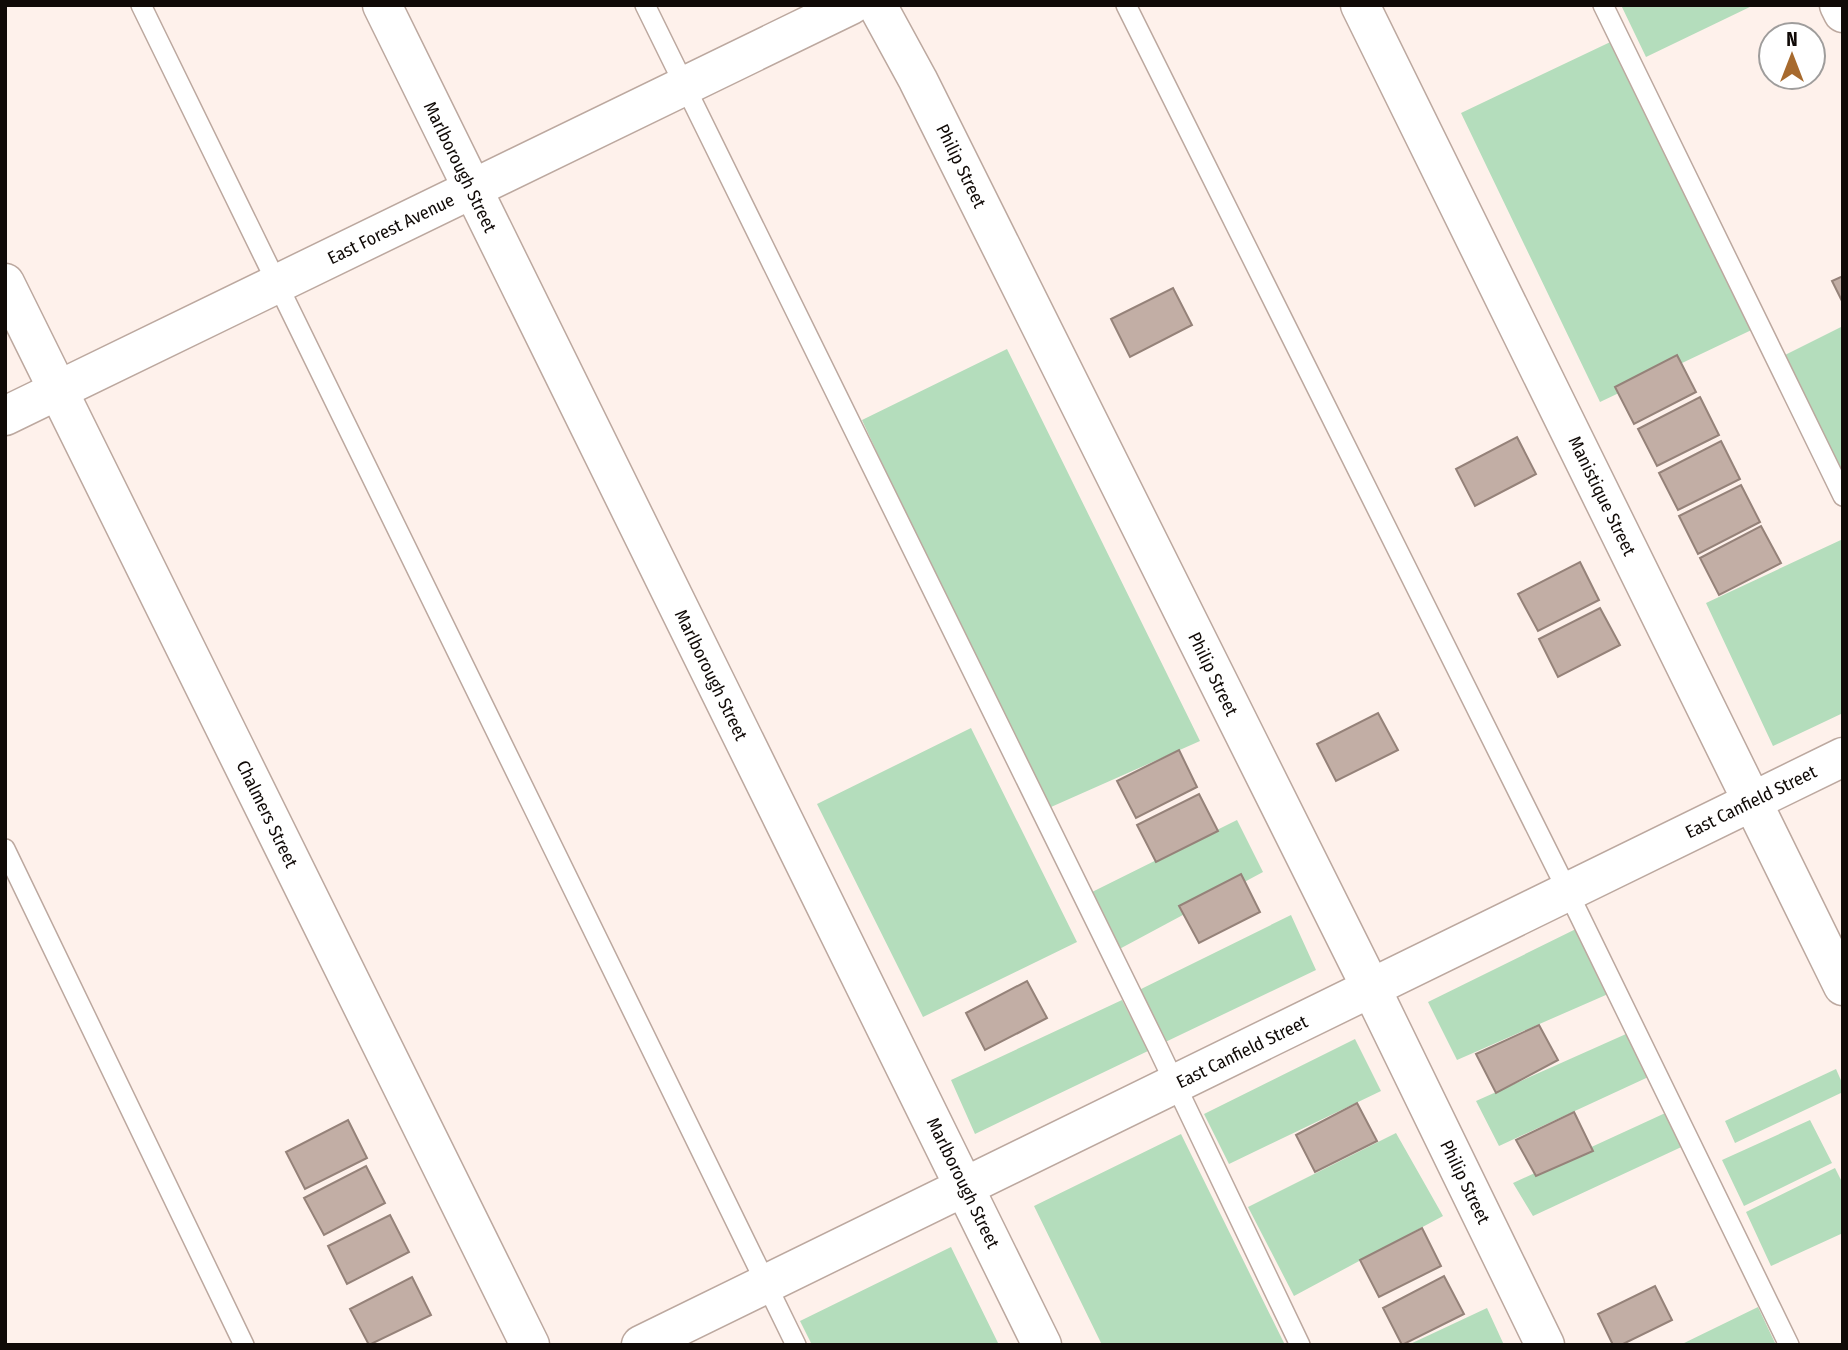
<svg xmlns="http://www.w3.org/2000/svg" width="1848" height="1350" font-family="'Fira Sans Condensed',sans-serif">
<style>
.green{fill:#b4ddbc}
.building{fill:#c2aea5;stroke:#958279;stroke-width:2}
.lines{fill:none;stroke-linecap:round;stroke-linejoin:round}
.service-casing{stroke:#bca89f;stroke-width:22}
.minor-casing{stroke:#bca89f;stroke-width:41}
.tertiary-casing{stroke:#bca89f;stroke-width:41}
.service{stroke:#fff;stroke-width:19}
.minor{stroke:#fff;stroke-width:38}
.tertiary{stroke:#fff;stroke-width:38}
.labels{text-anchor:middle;stroke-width:5;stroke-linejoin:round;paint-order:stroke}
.street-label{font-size:18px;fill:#100a07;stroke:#fff}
</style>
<rect width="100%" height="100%" fill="#fef1eb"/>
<path class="green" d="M1621,5H1754L1646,57Z
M1623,36L1762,325L1600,402L1461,113Z
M1843,326V487L1779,358Z
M1007,349L1200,741L1042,811L862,420Z
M1843,539V713L1773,746L1706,603Z
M971,728L1077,942L923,1017L817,804Z
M1237,820L1263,872L1112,953L1084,896Z
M1291,915L1316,970L1157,1046L1135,992Z
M1584,925L1615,991L1457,1060L1428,1002Z
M1122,1000L1148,1051L975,1134L951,1080Z
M1635,1030L1657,1073L1499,1146L1476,1101Z
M1355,1039L1381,1091L1229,1164L1204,1114Z
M1836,1069L1843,1085V1092L1735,1143L1725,1121Z
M1674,1109L1690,1143L1533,1216L1513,1183Z
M1810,1120L1832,1163L1744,1206L1722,1160Z
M1396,1133L1443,1216L1294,1296L1248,1207Z
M1181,1134L1285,1345H1102L1034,1206Z
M1835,1168L1843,1184V1233L1771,1266L1746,1212Z
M951,1247L999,1345H812L800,1321Z
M1758,1307L1776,1345H1680Z
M1487,1308L1504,1345H1408Z"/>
<path class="building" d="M1843,276V303L1832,281Z
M1173,288L1192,325L1130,357L1111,319Z
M1677,355L1696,392L1634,424L1615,387Z
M1700,397L1719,435L1657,466L1638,429Z
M1517,437L1536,474L1475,506L1456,469Z
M1721,441L1740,479L1678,510L1659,473Z
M1741,485L1760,522L1698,554L1679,516Z
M1761,526L1781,563L1719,595L1700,558Z
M1580,562L1599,600L1538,631L1518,594Z
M1600,608L1620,645L1558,677L1539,639Z
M1378,713L1398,750L1336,781L1317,744Z
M1179,750L1197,787L1136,818L1117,781Z
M1199,794L1218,831L1156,862L1137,825Z
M1241,874L1260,912L1199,943L1179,906Z
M1027,981L1047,1018L985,1050L966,1013Z
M1539,1025L1558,1060L1496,1093L1476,1054Z
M1357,1103L1377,1141L1315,1172L1296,1135Z
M1574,1112L1593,1151L1536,1176L1516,1140Z
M348,1120L367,1158L305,1189L286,1152Z
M366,1166L385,1203L324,1235L304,1198Z
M390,1215L409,1252L347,1284L328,1246Z
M1422,1228L1441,1266L1379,1297L1360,1260Z
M1444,1276L1464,1314L1402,1345L1383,1308Z
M412,1277L431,1315L369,1345L350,1309Z
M1655,1286L1672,1320L1621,1345H1613L1598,1314Z"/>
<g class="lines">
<defs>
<path id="service" d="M141,5L796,1345
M645,5L1157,1046L1300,1345
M1126,5L1568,892L1789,1345
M1603,5L1843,496
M5,849L244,1345"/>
<path id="minor" d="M382,5L1042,1345
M877,5L918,80L1371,988L1545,1345
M1360,5L1843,986
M1839,5L1843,13
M5,416L851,5
M641,1345L1843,757"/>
<path id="tertiary" d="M5,283L530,1345"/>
</defs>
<use href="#service" class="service-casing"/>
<use href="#minor" class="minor-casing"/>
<use href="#tertiary" class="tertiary-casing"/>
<use href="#service" class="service"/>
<use href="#minor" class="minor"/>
<use href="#tertiary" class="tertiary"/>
</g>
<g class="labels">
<g class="street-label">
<text transform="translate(961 166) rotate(64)" y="6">Philip Street</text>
<text transform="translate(460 167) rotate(64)" y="6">Marlborough Street</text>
<text transform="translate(391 229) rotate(-26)" y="6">East Forest Avenue</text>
<text transform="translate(1602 496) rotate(64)" y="6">Manistique Street</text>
<text transform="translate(1213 674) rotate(64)" y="6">Philip Street</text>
<text transform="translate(711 675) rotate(64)" y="6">Marlborough Street</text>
<text transform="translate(1751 802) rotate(-26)" y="6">East Canfield Street</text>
<text transform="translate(267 814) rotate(64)" y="6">Chalmers Street</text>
<text transform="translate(1242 1052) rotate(-26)" y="6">East Canfield Street</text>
<text transform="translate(1465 1182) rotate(64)" y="6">Philip Street</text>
<text transform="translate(963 1183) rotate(64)" y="6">Marlborough Street</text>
</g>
</g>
<rect width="1848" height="1350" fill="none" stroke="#100a07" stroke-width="14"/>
<g transform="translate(1792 56)"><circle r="33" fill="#ffffff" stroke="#9f9d9c" stroke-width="2"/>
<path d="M0-5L12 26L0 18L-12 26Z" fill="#a76a2e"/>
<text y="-10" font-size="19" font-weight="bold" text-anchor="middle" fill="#100a07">N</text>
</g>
</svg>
